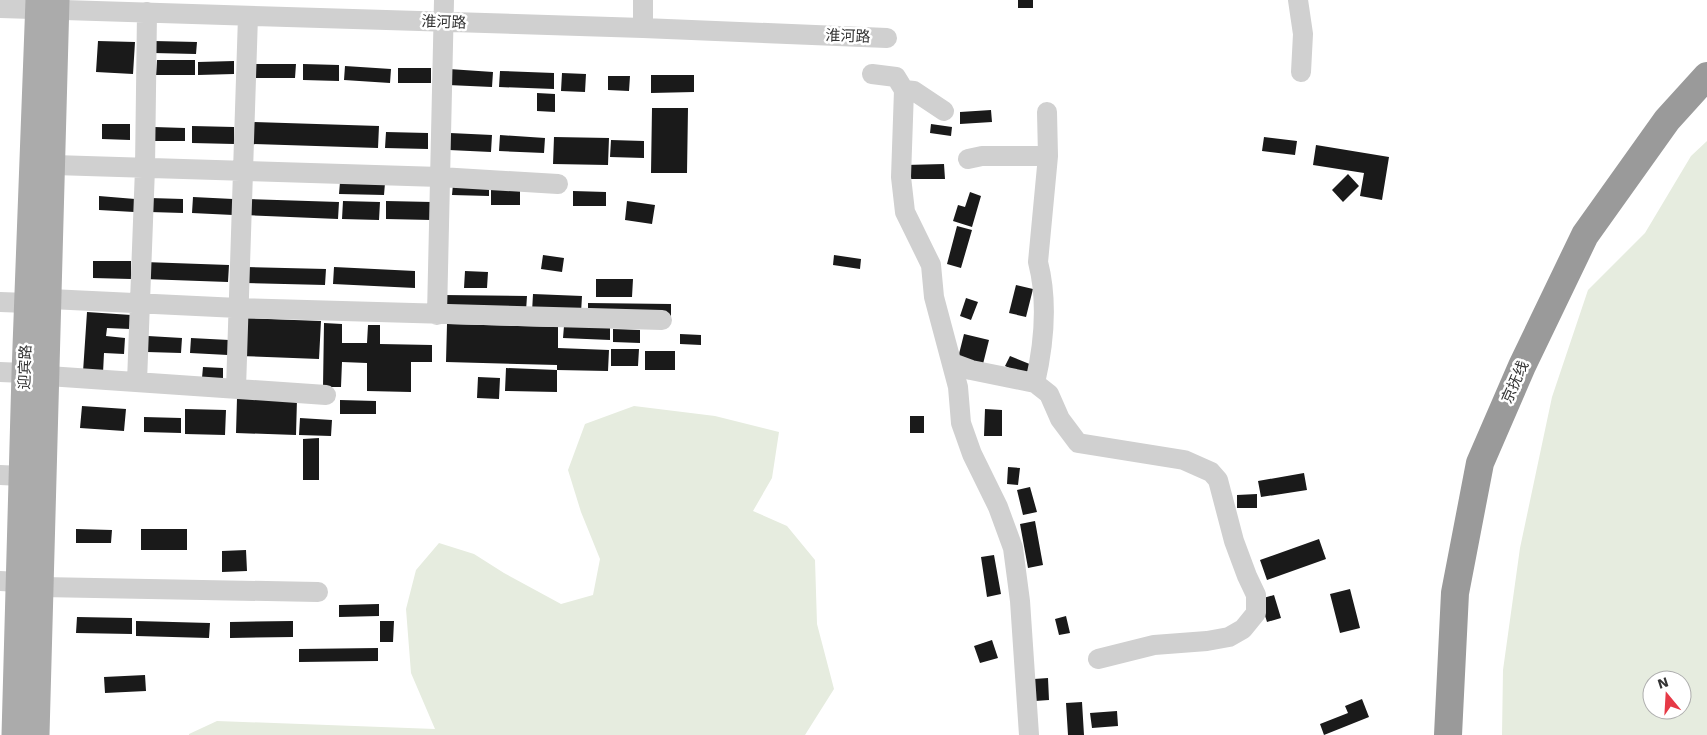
<svg xmlns="http://www.w3.org/2000/svg" width="1707" height="735" font-family="'Work Sans','Noto Sans SC',sans-serif">
<style>
.green{fill:#e6ecdf;fill-rule:evenodd}
.building{fill:#1a1a1a}
.lines{fill:none;stroke-linecap:round;stroke-linejoin:round}
.minor{stroke:#d0d0d0;stroke-width:20}
.major{stroke:#ababab;stroke-width:25}
.highway{stroke:#9a9a9a;stroke-width:28}
.labels{text-anchor:middle;stroke-width:5;stroke-linejoin:round;paint-order:stroke}
.street-label{font-size:15px;fill:#333;stroke:#fff}
</style>
<rect width="100%" height="100%" fill="#fff"/>
<path class="green" d="M1707,141V735H1502L1503,670L1520,548L1552,397L1588,290L1645,233L1691,156ZM1652,680H1682V710H1652Z
M634,406L715,416L779,432L772,478L753,511L787,526L815,560L817,624L834,689L805,735H189V734L217,721L435,729L411,673L406,609L416,570L439,543L474,554L504,573L561,604L593,595L600,559L581,512L568,470L585,424Z"/>
<path class="building" d="M1018,0H1033V8H1018Z
M98,41L135,42L133,74L96,72Z
M154,41L197,42L196,54L153,53Z
M157,60H195V75H156Z
M234,61V74L198,75V62Z
M254,64H296L295,78H254Z
M303,64L339,65V81L303,80Z
M345,66L391,69L390,83L344,80Z
M398,68H431V83H398Z
M449,69L493,72L492,87L448,85Z
M500,71L554,73V89L499,87Z
M562,73L586,74L585,92L561,91Z
M651,75H694V92L651,93Z
M608,76H630L629,91L608,90Z
M537,93L555,94V112L537,111Z
M652,108H688L687,173H651Z
M991,110L992,122L960,124V112Z
M252,122L379,126L378,148L251,144Z
M102,124H130V140L102,139Z
M931,124L952,127L951,136L930,133Z
M192,126L234,127V144L192,143Z
M154,127L185,128V141H154Z
M386,132L428,133V149L385,148Z
M450,133L492,135L491,152L449,150Z
M500,135L545,138L544,153L499,151Z
M554,137L609,138L608,165L553,164Z
M1264,137L1297,141L1295,155L1262,151Z
M611,140L644,141V158L610,157Z
M1316,145L1389,157L1382,200L1360,196L1364,173L1313,165Z
M944,164L945,179H906L905,165Z
M1348,174L1359,186L1343,202L1332,190Z
M340,182L385,183L384,195L339,194Z
M453,184L489,185V196L452,195Z
M491,187H520V205H491Z
M573,191L606,192V206H573Z
M970,192L981,196L972,227L953,221L958,205L965,207Z
M99,196L135,199L134,212L99,210Z
M193,197L233,199V215L192,213Z
M150,198L183,199V213L150,212Z
M245,199L339,202L338,219L245,215Z
M343,201L380,202L379,220L342,219Z
M386,201L432,202L431,220L386,219Z
M627,201L655,205L652,224L625,220Z
M957,226L972,230L961,268L947,264Z
M543,255L564,258L562,272L541,269Z
M834,255L861,259L860,269L833,265Z
M93,261H131V279L93,278Z
M144,262L229,265L228,282L144,279Z
M245,267L326,269L325,285L245,283Z
M334,267L415,271V288L333,284Z
M465,271L488,272L487,288H464Z
M596,279H633L632,297H596Z
M1016,285L1033,289L1026,317L1009,313Z
M533,294L582,296L581,313L532,312Z
M443,295L527,296L526,311L443,310Z
M966,298L978,302L971,320L960,316Z
M588,303L671,304V317L588,316Z
M87,312L131,315L130,329L107,328L106,336L125,338L124,354L104,353L103,373L83,372Z
M241,318L321,321L319,359L240,356Z
M324,323L342,324V343H367L368,325H380V344L432,345V362H411V392L367,391V363L342,362L341,387H323Z
M447,324L558,327V348L609,350L608,371L557,370V365L446,362Z
M564,326L610,327V340L563,338Z
M613,329L640,330V343L613,342Z
M680,334L701,335V345L680,344Z
M964,334L989,340L982,368L957,362Z
M148,336L182,338L181,353L147,352Z
M191,338L229,340L228,355L190,353Z
M611,349H639L638,366H611Z
M645,351H675V370H645Z
M1010,356L1032,365L1027,376L1005,366Z
M203,367L223,368V379L202,378Z
M506,368L557,370V392L505,391Z
M478,377L500,378L499,399L477,398Z
M237,398L297,399L296,435L236,433Z
M340,400L376,401V414H340Z
M82,406L126,409L124,431L80,428Z
M185,409L226,410L225,435L185,434Z
M985,409L1002,410V436H984Z
M910,416H924V433H910Z
M144,417L181,418V433L144,432Z
M300,418L332,420L331,436L299,435Z
M319,438V480H303V439Z
M1008,467L1020,468L1018,485L1007,484Z
M1304,473L1307,490L1261,497L1258,481Z
M1030,487L1037,512L1023,515L1017,490Z
M1257,494V508H1237V495Z
M1035,521L1043,565L1028,568L1020,524Z
M76,529L112,530L111,543H76Z
M141,529H187V550H141Z
M1319,539L1326,559L1267,580L1260,560Z
M246,550L247,571L222,572V551Z
M994,555L1001,594L987,597L981,557Z
M1350,589L1360,628L1340,633L1330,594Z
M1274,595L1281,618L1267,622L1260,599Z
M379,604V616L339,617V605Z
M1066,616L1070,633L1059,635L1055,619Z
M77,617L132,618V634L76,633Z
M136,621L210,623L209,638L136,636Z
M293,621V637L230,638V622Z
M380,621H394L393,642H380Z
M992,640L998,658L980,663L974,646Z
M378,648V661L299,662V649Z
M145,675L146,691L105,693L104,677Z
M1048,678L1049,700L1035,701L1034,679Z
M1362,699L1369,717L1324,735L1320,724L1348,713L1345,706Z
M1082,702L1084,735H1068L1066,703Z
M1117,711L1118,726L1092,728L1090,713Z"/>
<g class="lines">
<path class="minor" d="M1298,0L1303,34L1301,72
M0,8L643,28L887,38
M643,28V0
M872,74L896,77L904,90L901,177L905,212L931,265L934,297L958,387L961,423L972,454L998,507L1013,548L1020,601L1029,735
M904,90L914,91L944,111
M968,159L982,156H1048
M54,165L440,177L558,184
M50,299L238,308L662,320
M0,302L27,303
M437,315L444,0
M952,363L971,370L1035,383L1049,394L1060,419L1078,443L1184,460L1211,472L1218,480L1234,541L1247,576L1256,595V613L1243,629L1229,637L1207,641L1154,645L1098,659
M0,372L24,373
M48,376L326,395
M137,382L145,168L147,12
M1035,383C1044,344 1048,301 1038,262L1048,156L1047,112
M236,389L248,16
M0,475L21,476
M0,581L18,582
M41,587L318,592"/>
<path class="major" d="M14,735L24,373L38,0
M37,735L57,0"/>
<path class="highway" d="M1448,735L1455,593L1480,463L1522,366L1585,235L1667,120L1707,76"/>
</g>
<g class="labels">
<g class="street-label">
<text transform="translate(444 22) rotate(2)" y="5">淮河路</text>
<text transform="translate(848 36) rotate(2)" y="5">淮河路</text>
<text transform="translate(25 367) rotate(-88)" y="5">迎宾路</text>
<text transform="translate(1515 382) rotate(-66)" y="5">京抚线</text>
</g>
</g>
<g transform="translate(1667 695) rotate(342)"><circle r="24" fill="#ffffff" stroke="#adadad"/>
<path d="M0-4L9 19L0 12L-9 19Z" fill="#e63946"/>
<text y="-8" font-size="14" font-weight="bold" text-anchor="middle" fill="#333333">N</text>
</g>
</svg>
